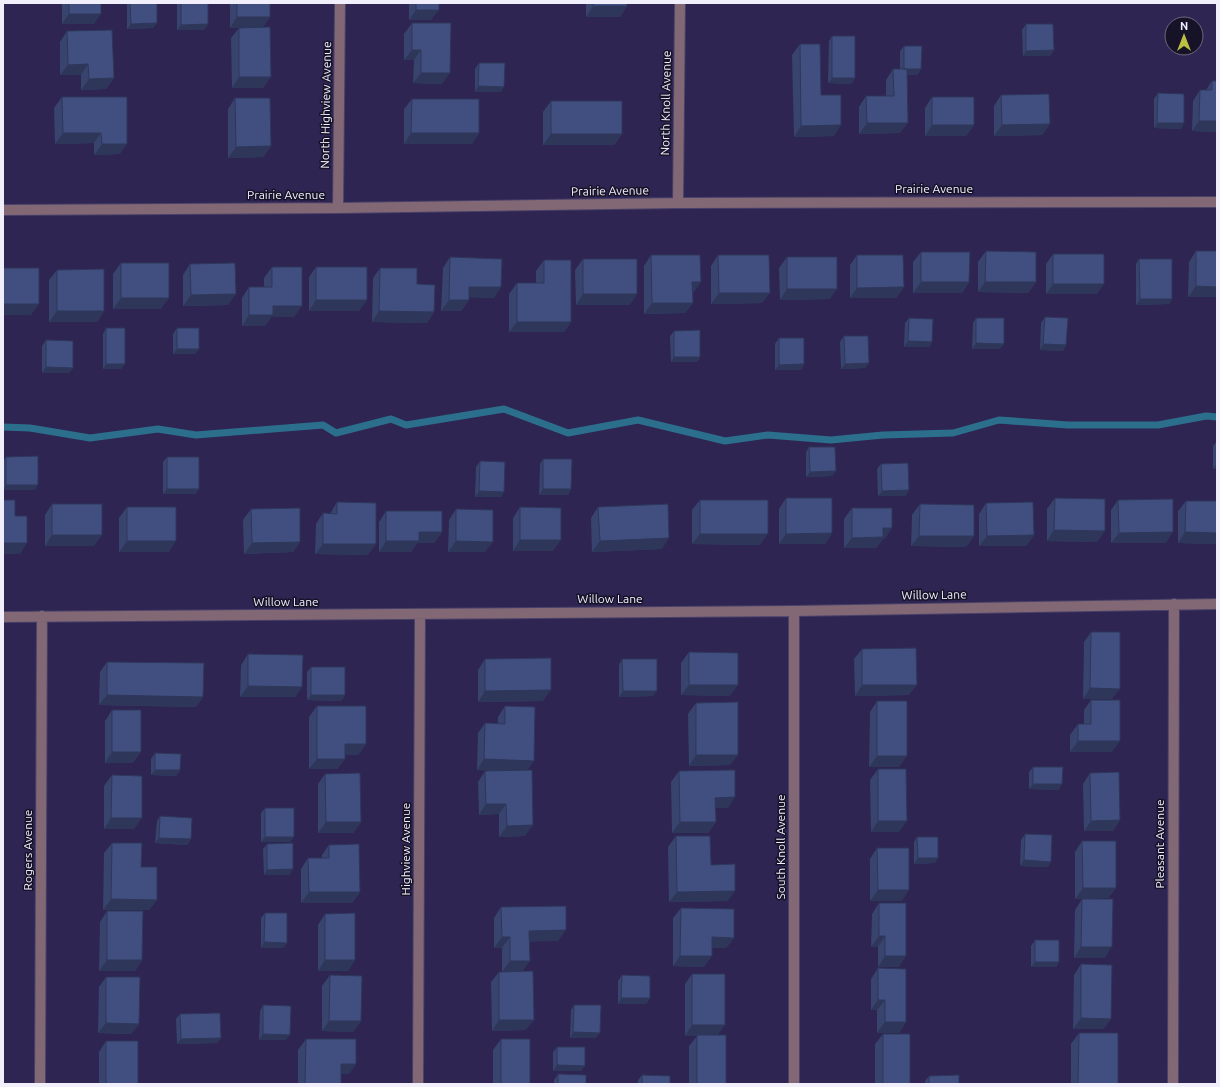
<svg xmlns="http://www.w3.org/2000/svg" width="1220" height="1087" font-family="Ubuntu,sans-serif">
<style>
.lines{fill:none;stroke-linecap:round;stroke-linejoin:round}
.stream{stroke:#2c6f8d;stroke-width:7}
.minor-casing{stroke:#49416a;stroke-width:12}
.minor{stroke:#826874;stroke-width:10}
.wall{fill:#38446e}
.shaded-wall{fill:#2e375a}
.building{fill:#414f80;stroke:#2e375a}
.labels{text-anchor:middle;stroke-width:3;stroke-linejoin:round;paint-order:stroke}
.street-label{font-size:12px;fill:#f0effb;stroke:#161227}
</style>
<rect width="100%" height="100%" fill="#2e2552"/>
<g class="lines">
<path class="stream" d="M3,427L30,428L90,438L158,429L196,435L323,425L336,433L391,419L406,425L504,409L568,433L638,420L725,441L768,435L831,440L883,435L953,433L999,420L1068,425H1158L1206,416L1217,417"/>
<defs>
<path id="minor" d="M678,203L680,3
M338,208L340,3
M3,210L338,208L678,203L1217,202
M3,617L794,611L1217,604
M40,1084L42,616
M418,1084L420,614
M794,1084V611
M1173,1084L1174,604"/>
</defs>
<use href="#minor" class="minor-casing"/>
<use href="#minor" class="minor"/>
</g>
<path class="wall" d="M62,3H101L94,24H62Z
M127,3H157V23L153,28L127,29Z
M177,3H208V24L204,30H177Z
M230,3H270L263,27V88H232L231,38L239,28H256H230Z
M409,3H439L431,20H409Z
M586,3H627V6L620,17H586Z
M412,23L442,84L413,83L414,60H404V34Z
M1026,24L1054,50L1050,56H1023L1022,30Z
M67,31L114,78L106,89L81,90V75H60V42Z
M832,36L855,78L851,84L828,83L829,41Z
M800,44L821,95L834,136L794,137L792,55Z
M904,46L921,69L917,75H907L900,133L859,134V107L866,96H886V80L893,69H900V51Z
M479,63L501,92H475V69Z
M1212,81H1217V132L1192,131L1193,101L1200,90H1206Z
M1158,93L1184,123L1181,129L1154,128V99Z
M1001,95L1050,124L1042,135L994,136V106Z
M62,97H127L120,154L94,155V143L55,144L54,108Z
M932,97L974,125L966,136H925V108Z
M235,98L271,146L263,157L228,158V109Z
M412,99L479,133L472,144H404V109Z
M551,101L622,134L614,145H543V112Z
M986,251L1036,282L1028,293L978,292V262Z
M1196,251H1217V297H1188L1189,262Z
M921,252L969,282L962,293H913V262Z
M1053,254L1097,294H1046V264Z
M651,255L701,282L693,293V303L685,313L644,314V266Z
M718,255L762,303L711,304V266Z
M857,255L904,287L896,298H850V265Z
M450,257L494,298L469,297V300L461,311H441L443,268Z
M787,257L830,299L780,300L779,268Z
M583,259L630,305H576L575,270Z
M1139,259L1172,299L1169,304L1136,305V264Z
M544,260L571,322L564,332H509V294L517,283H536V271Z
M121,263L161,309H113V274Z
M190,264L228,305L183,306V275Z
M272,267L294,317H271L265,326H242V298L249,287H264V278Z
M316,267L359,311H309V277Z
M380,268L434,312L427,323L372,322L373,278Z
M57,270L104,311L97,322H49V280Z
M1045,317L1066,345L1063,351L1040,350L1041,323Z
M909,318L932,342L929,347H904L905,323Z
M976,318L1000,349H972L973,323Z
M106,328L121,369H103V334Z
M177,328L199,349L195,354H173V334Z
M674,331L700,357L697,362H671L670,336Z
M844,336L869,363L865,368L841,369L840,342Z
M779,338L804,364L801,370H775V344Z
M46,340L73,368L69,373H42V346Z
M1217,441V469H1213V446Z
M809,447L832,476L806,477V452Z
M6,457L35,490H3V461Z
M167,457L199,489L195,494H163V462Z
M543,459L571,489L568,495H539L540,464Z
M480,461L504,492L501,497H475L476,467Z
M881,464L909,490L905,496H878L877,469Z
M786,498L832,533L825,544H779V509Z
M1055,498L1097,542L1047,541V509Z
M700,500L760,545L692,544V510Z
M1118,500L1166,543H1111V510Z
M1186,501H1217V544L1178,543V511Z
M337,502L368,555L315,554L316,524L323,513L330,514Z
M986,503L1034,535L1026,546H979V514Z
M52,504L94,546H45V515Z
M920,504L974,536L966,547L911,546L912,515Z
M127,507L169,552H119V518Z
M520,507L553,551H513V518Z
M598,507L662,549L592,552L591,518Z
M852,508L885,539H883L876,548H844V519Z
M251,509L300,542L293,552L244,554L243,520Z
M456,509L485,552H448L449,520Z
M386,511L442,532L434,543H417L411,552H379V522Z
M1091,632L1112,699H1083L1084,642Z
M862,649L909,695L855,696L854,659Z
M689,652L730,696L681,695V663Z
M248,654L302,687L295,697H240L241,665Z
M485,659L543,701L478,702V670Z
M622,659L653,696L619,697V665Z
M107,662L203,697L196,707L99,705L100,672Z
M311,667L345,695L341,701L307,700V672Z
M1091,700L1112,752H1070V735L1078,724H1084V710Z
M877,701L899,767H869L870,712Z
M696,703L730,765L689,766L688,714Z
M317,706L366,744L358,755H345V759L337,769H309V717Z
M505,706L534,761L527,770L525,836L499,837V814L479,815L478,782L485,771H500L477,770L478,733L485,723H498V717Z
M112,710L133,763H105V721Z
M155,753L180,770L176,776L151,775V759Z
M1033,767L1059,790L1029,789V772Z
M878,769L899,832H871L870,780Z
M679,771L728,808H715L716,822L708,833H672L671,782Z
M1090,773L1120,820L1113,831H1084L1083,784Z
M325,774L361,822L353,833H318V784Z
M112,775L134,829H104V786Z
M265,808L290,842H261V813Z
M160,816L191,839L187,845L155,843L157,821Z
M1025,834L1048,867L1020,866L1021,840Z
M676,836L711,865L728,901L669,902L668,847Z
M917,837L935,863L914,864V842Z
M1082,841L1116,888L1108,898L1075,899V852Z
M112,843L141,867L157,900L149,910H103L104,853Z
M267,844L293,869L289,875H264L263,849Z
M329,845L360,892L352,903H301V869L308,858H322V855Z
M877,848L902,901H870V859Z
M1082,899L1105,958H1074L1075,910Z
M879,903L899,967H878V947H871L872,914Z
M501,907L558,941H530L522,971L526,1030L492,1031L491,982L499,972H502V948H494V918Z
M681,908L734,938L726,948H712L704,967L673,966V918Z
M107,911L142,960L135,971H99L100,922Z
M265,913L287,943L283,948H261V918Z
M325,914L355,960L348,971H318V925Z
M1035,940L1059,962L1056,967H1031V946Z
M1081,964L1111,1019L1103,1029H1073L1074,975Z
M878,968L906,1022L899,1033H877V1010H871V979Z
M692,974L725,1025L717,1035L726,1084H689V1046L697,1036H685V984Z
M330,975L361,1021L353,1032L322,1031V986Z
M622,975L650,998L646,1004H618V981Z
M106,977L139,1024L131,1034L98,1033L99,987Z
M263,1005L286,1040H259L260,1011Z
M574,1005L596,1038H570L571,1010Z
M180,1014L221,1038L217,1043L177,1044L176,1019Z
M1079,1033L1118,1084H1071V1044Z
M883,1034L910,1084H875V1044Z
M306,1039L356,1064L349,1074H341V1084H298V1050Z
M501,1039L530,1084H493V1050Z
M106,1041L138,1084H99V1052Z
M557,1047L581,1071H553V1052Z
M558,1074L586,1084H554V1080Z
M642,1075L670,1084H638V1080Z
M929,1076L959,1084H925V1081Z"/>
<path class="shaded-wall" d="M593,6H627L620,17H586Z
M416,10H439L431,20H409Z
M69,14H101L94,24H62Z
M237,17H270L263,28H230Z
M157,23L153,28L127,29L131,24Z
M208,24L204,30H177L181,25Z
M412,50H421L414,60H404Z
M1054,50L1050,56H1023L1026,51Z
M88,64L81,75H60L68,65Z
M904,69H921L917,75H900Z
M421,73H450L442,84L413,83Z
M239,77H271L263,88H232Z
M114,78L106,89L81,90L89,79Z
M832,78H855L851,84L828,83Z
M478,86L504,87L501,92H475Z
M1199,121H1217V132L1192,131Z
M867,123H908L900,133L859,134Z
M1157,123H1184L1181,129L1154,128Z
M1050,124L1042,135L994,136L1002,125Z
M841,125L834,136L794,137L801,126Z
M932,125H974L966,136H925Z
M63,133H101L94,143L55,144Z
M411,133H479L472,144H404Z
M551,134H622L614,145H543Z
M102,144H127L120,154L94,155Z
M271,146L263,157L228,158L236,147Z
M692,282H701L693,293H685Z
M921,282H969L962,293H913Z
M985,282H1036L1028,293L978,292Z
M1053,284H1104L1097,294H1046Z
M1196,286L1217,287V297H1188Z
M469,287H501L494,298L462,297Z
M904,287L896,298H850L857,288Z
M787,289H837L830,299L780,300Z
M719,293H770L762,303L711,304Z
M236,294L228,305L183,306L191,295Z
M583,294H637L630,305H576Z
M121,298H169L161,309H113Z
M1140,299H1172L1169,304L1136,305Z
M316,300H367L359,311H309Z
M449,300H469L461,311H441Z
M652,303H693L685,313L644,314Z
M3,304H39L31,315H3Z
M273,306H302L294,317H271L265,326H242L249,315Z
M57,311H104L97,322H49Z
M379,311L434,312L427,323L372,322Z
M517,322H571L564,332H509Z
M908,341L932,342L929,347H904Z
M976,343L1004,344L1000,349H972Z
M1043,344L1066,345L1063,351L1040,350Z
M177,349H199L195,354H173Z
M674,357H700L697,362H671Z
M869,363L865,368L841,369L845,364Z
M106,364H125L121,369H103Z
M804,364L801,370H775L779,365Z
M46,367L73,368L69,373H42Z
M1217,464V469H1213Z
M836,471L832,476L806,477L810,472Z
M6,485H38L35,490H3Z
M167,489H199L195,494H163Z
M543,489H571L568,495H539Z
M909,490L905,496H878L882,491Z
M479,491L504,492L501,497H475Z
M883,528H892L885,539H883L876,548H844L852,538Z
M1054,530L1105,531L1097,542L1047,541Z
M419,532H442L434,543H417L411,552H379L386,541Z
M1173,532L1166,543H1111L1119,533Z
M1185,532L1217,533V544L1178,543Z
M832,533L825,544H779L786,534Z
M700,534H768L760,545L692,544Z
M52,535H102L94,546H45Z
M1034,535L1026,546H979L987,536Z
M919,536H974L966,547L911,546Z
M669,538L662,549L592,552L600,541Z
M520,540H561L553,551H513Z
M127,541H176L169,552H119Z
M456,541L493,542L485,552H448Z
M300,542L293,552L244,554L252,543Z
M3,543H27L20,554H3Z
M323,544H376L368,555L315,554Z
M689,685H738L730,696L681,695Z
M862,685H917L909,695L855,696Z
M248,686L302,687L295,697H240Z
M1090,688L1120,689L1112,699H1083Z
M551,690L543,701L478,702L485,691Z
M623,691H657L653,696L619,697Z
M107,695L203,697L196,707L99,705Z
M311,695H345L341,701L307,700Z
M1078,741H1120L1112,752H1070Z
M345,744H366L358,755H337Z
M112,752H141L133,763H105Z
M696,755H738L730,765L689,766Z
M877,756H907L899,767H869Z
M317,759H345L337,769H309Z
M484,759L534,761L526,771L477,770Z
M155,770H180L176,776L151,775Z
M1033,784H1062L1059,790L1029,789Z
M735,797L728,808H708L715,798Z
M486,804H506L499,814L479,815Z
M111,818H142L134,829H104Z
M1120,820L1113,831H1084L1091,821Z
M878,821H907L899,832H871Z
M326,822H361L353,833H318Z
M680,822H716L708,833H672Z
M533,825L525,836L499,837L507,826Z
M265,837H294L290,842H261Z
M159,838L191,839L187,845L155,843Z
M918,858H938L935,863L914,864Z
M1024,860L1051,862L1048,867L1020,866Z
M293,869L289,875H264L267,870Z
M1083,888H1116L1108,898L1075,899Z
M878,890H909L902,901H870Z
M735,891L728,901L669,902L677,892Z
M309,892H360L352,903H301Z
M111,899L157,900L149,910H103Z
M566,930L558,941L522,942L529,931Z
M879,936H885L878,947H871Z
M502,937H510L502,948H494Z
M712,937L734,938L726,948H705Z
M264,942L287,943L283,948H261Z
M1081,947H1112L1105,958H1074Z
M680,956H712L704,967L673,966Z
M885,956H906L899,967H878Z
M107,960H142L135,971H99Z
M325,960H355L348,971H318Z
M510,961H530L522,972H502Z
M1035,962H1059L1056,967H1031Z
M621,998H650L646,1004H618Z
M878,1000H885L877,1010H871Z
M1081,1018L1111,1019L1103,1029H1073Z
M499,1020H534L526,1030L492,1031Z
M329,1021H361L353,1032L322,1031Z
M885,1022H906L899,1033H877Z
M106,1023L139,1024L131,1034L98,1033Z
M692,1025H725L717,1036H685Z
M573,1032L600,1033L596,1038H570Z
M263,1034L290,1035L286,1040H259Z
M221,1038L217,1043L177,1044L181,1039Z
M341,1064H356L349,1074H333Z
M557,1065L585,1066L581,1071H553Z"/>
<path class="building" d="M69,3H101V14H69Z
M130,3H157V23L131,24Z
M181,3H208V24L181,25Z
M237,3H270V17H237Z
M416,3H439V10H416Z
M593,3H627V6H593Z
M412,23H451L450,73H421V50H412Z
M1026,24H1053L1054,50L1026,51Z
M270,27L271,77H239V28Z
M112,30L114,78L89,79L88,64L68,65L67,31Z
M832,36H855V78H832Z
M800,44H820L821,95H841V125L801,126Z
M904,46H922L921,69H904Z
M479,63H505L504,87L478,86Z
M893,69H907L908,123H867L866,96H894Z
M1212,81H1217V121H1199L1200,90H1212Z
M1158,93L1184,94V123H1157Z
M1049,94L1050,124L1002,125L1001,95Z
M62,97H127V144H102L101,133H63Z
M932,97H974V125H932Z
M235,98H270L271,146L236,147Z
M412,99H479V133H411Z
M551,101H622V134H551Z
M986,251L1036,252V282H985Z
M1196,251H1217V287L1196,286Z
M921,252H970L969,282H921Z
M1053,254H1104V284H1053Z
M651,255H700L701,282H692L693,303H652Z
M718,255H769L770,293H719Z
M857,255H903L904,287L857,288Z
M450,257L502,259L501,287H469V300H449Z
M787,257H837V289H787Z
M583,259H637V294H583Z
M1139,259H1172V299H1140Z
M544,260H571V322H517V283H544Z
M121,263H169V298H121Z
M235,263L236,294L191,295L190,264Z
M272,267H302V306H273V315H249V287H272Z
M316,267H367V300H316Z
M3,268H39V304H3Z
M380,268H417V284L435,285L434,312L379,311Z
M104,269V311H57V270Z
M1045,317L1068,318L1066,345L1043,344Z
M909,318L933,319L932,342L908,341Z
M976,318H1004V344L976,343Z
M106,328H125V364H106Z
M177,328H199V349H177Z
M700,330V357H674V331Z
M844,336H868L869,363L845,364Z
M779,338H804V364L779,365Z
M46,340L73,341V368L46,367Z
M809,447H835L836,471L810,472Z
M38,456V485H6V457Z
M167,457H199V489H167Z
M543,459H572L571,489H543Z
M480,461L505,462L504,492L479,491Z
M908,463L909,490L882,491L881,464Z
M786,498H832V533L786,534Z
M1055,498L1105,499V531L1054,530Z
M1173,499V532L1119,533L1118,500Z
M3,500H15V516H27V543H3Z
M700,500H768V534H700Z
M1186,501H1217V533L1185,532Z
M337,502L376,503V544H323V513L337,514Z
M1033,502L1034,535L987,536L986,503Z
M52,504H102V535H52Z
M668,504L669,538L600,541L598,507Z
M920,504L974,505V536H919Z
M127,507H176V541H127Z
M520,507L561,508V540H520Z
M300,508V542L252,543L251,509Z
M852,508H892V528H883V537L852,538Z
M456,509L493,510V542L456,541Z
M386,511H442V532H419V541H386Z
M1091,632H1120V689L1090,688Z
M916,648L917,685H862V649Z
M689,652L738,653V685H689Z
M248,654L303,655L302,687L248,686Z
M551,658V690L485,691V659Z
M622,659H657V691H623Z
M107,662L204,663L203,697L107,695Z
M311,667H345V695H311Z
M1091,700H1120V741H1078V724H1091Z
M877,701H907V756H877Z
M738,702V755H696V703Z
M317,706H366V744H345V759H317Z
M505,706L535,707L534,761L484,759L485,723L505,724Z
M112,710H141V752H112Z
M155,753L181,754L180,770H155Z
M1033,767H1063L1062,784H1033Z
M878,769H906L907,821H878Z
M532,770L533,825L507,826L506,804H486L485,771Z
M735,770V797L715,798L716,822H680L679,771Z
M1119,772L1120,820L1091,821L1090,773Z
M360,773L361,822H326L325,774Z
M112,775L142,776V818H111Z
M265,808H294V837H265Z
M160,816L192,818L191,839L159,838Z
M1025,834L1052,835L1051,862L1024,860Z
M676,836H710L711,865L735,864V891L677,892Z
M917,837H938V858H918Z
M1082,841H1116V888H1083Z
M112,843H142L141,867H157V900L111,899Z
M293,843V869L267,870V844Z
M359,844L360,892H309L308,858H329V845Z
M877,848H909V890H878Z
M1082,899H1113L1112,947H1081Z
M879,903H906V956H885V936H879Z
M566,906V930L529,931L530,961H510V937H502L501,907Z
M681,908L734,909V938L712,937V956H680Z
M107,911H143L142,960H107Z
M265,913H287V943L264,942Z
M355,913V960H325V914Z
M1035,940H1059V962H1035Z
M1081,964L1112,965L1111,1019L1081,1018Z
M878,968L906,969V1022H885V1000H878Z
M533,971L534,1020H499V972Z
M692,974H725V1025H692Z
M330,975L362,976L361,1021H329Z
M622,975L650,976V998H621Z
M106,977H140L139,1024L106,1023Z
M263,1005L291,1006L290,1035L263,1034Z
M574,1005H601L600,1033L573,1032Z
M220,1013L221,1038L181,1039L180,1014Z
M1079,1033H1118V1084H1078Z
M883,1034H910V1084H883Z
M697,1035H726V1084H697Z
M306,1039H356V1064H341V1084H305Z
M501,1039H530V1084H501Z
M106,1041H138V1084H106Z
M557,1047H585V1066L557,1065Z
M558,1074L586,1075V1084H558Z
M642,1075L670,1076V1084H642Z
M959,1075V1084H929V1076Z"/>
<g class="labels">
<g class="street-label">
<text transform="translate(666 103) rotate(-89)" y="4">North Knoll Avenue</text>
<text transform="translate(326 105) rotate(-89)" y="4">North Highview Avenue</text>
<text x="934" y="193">Prairie Avenue</text>
<text transform="translate(610 191) rotate(-1)" y="4">Prairie Avenue</text>
<text x="286" y="199">Prairie Avenue</text>
<text transform="translate(934 595) rotate(-1)" y="4">Willow Lane</text>
<text x="610" y="603">Willow Lane</text>
<text x="286" y="606">Willow Lane</text>
<text transform="translate(1160 844) rotate(-90)" y="4">Pleasant Avenue</text>
<text transform="translate(781 847) rotate(-90)" y="4">South Knoll Avenue</text>
<text transform="translate(406 849) rotate(-90)" y="4">Highview Avenue</text>
<text transform="translate(28 850) rotate(-90)" y="4">Rogers Avenue</text>
</g>
</g>
<rect width="1220" height="1087" fill="none" stroke="#f0effb" stroke-width="8"/>
<g transform="translate(1184 36)"><circle r="19" fill="#161227" stroke="#6d6a7c"/>
<path d="M0-3L7 15L0 10L-7 15Z" fill="#bdbf43"/>
<text y="-6" font-size="11" font-weight="bold" text-anchor="middle" fill="#f0effb">N</text>
</g>
</svg>
